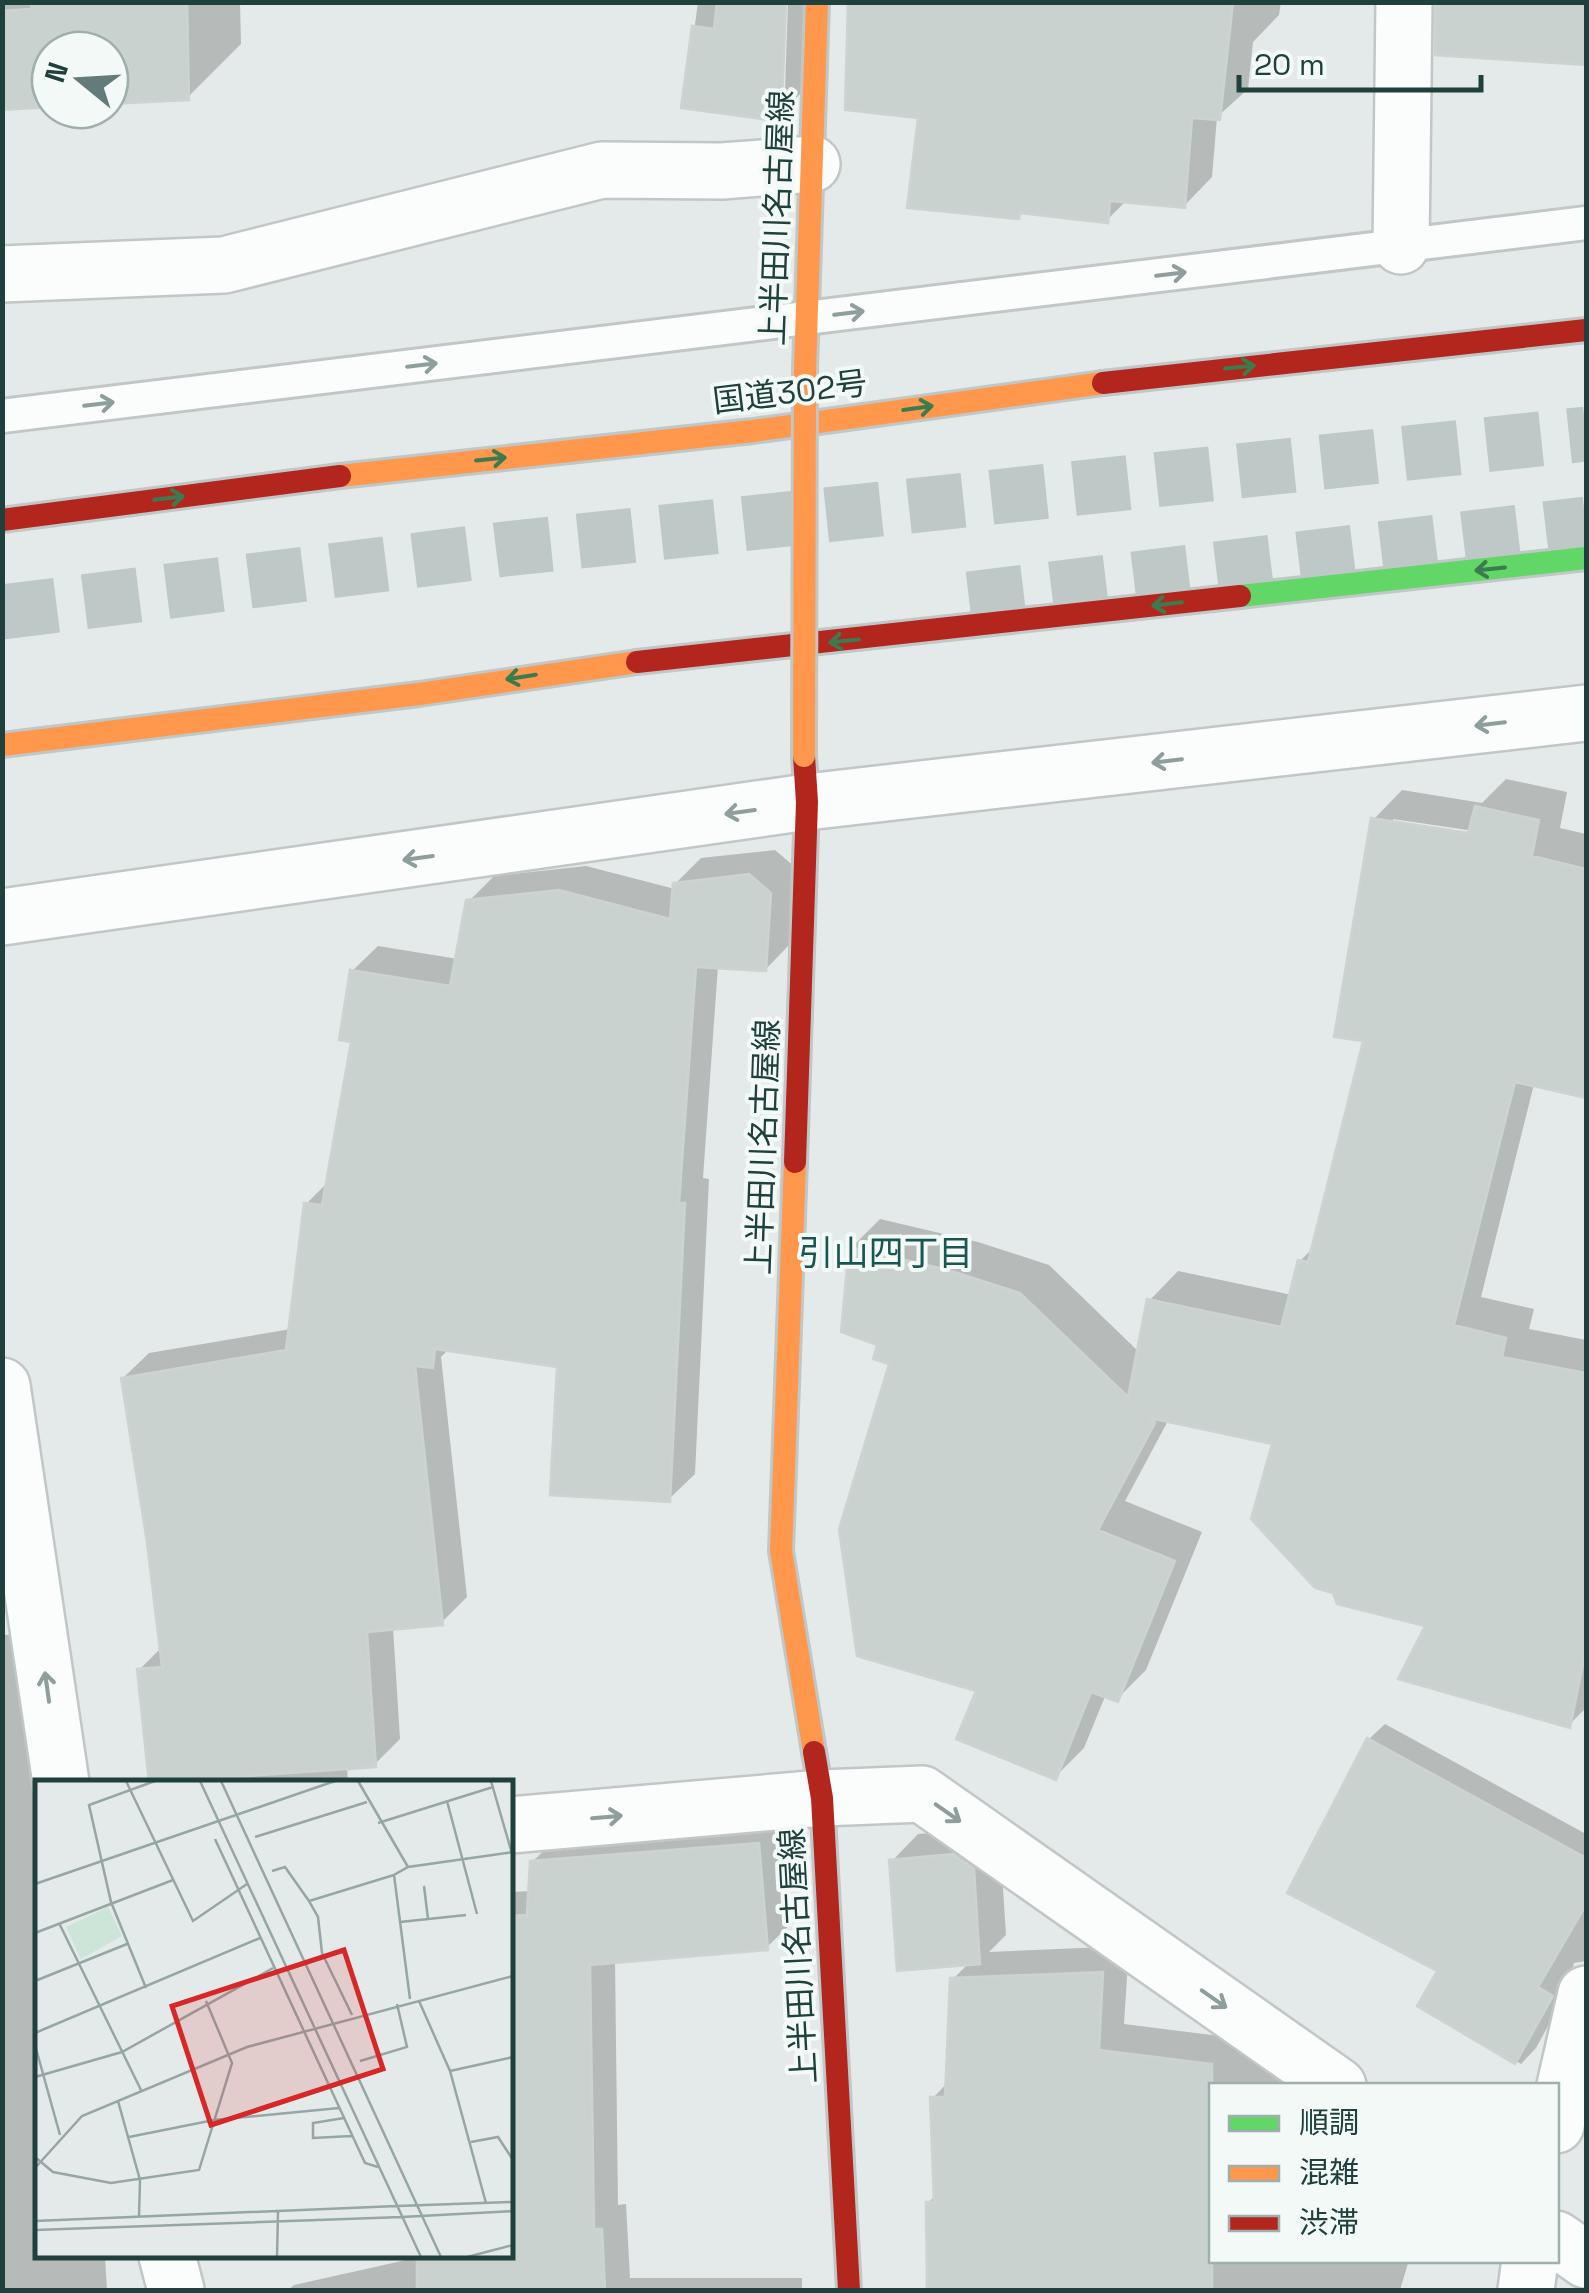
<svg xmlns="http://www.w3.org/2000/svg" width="1589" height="2293" font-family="'Space Grotesk','Noto Sans JP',sans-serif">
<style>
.shadow{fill:#0003;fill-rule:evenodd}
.building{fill:#cad2d0;stroke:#cdd3d2;stroke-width:2.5}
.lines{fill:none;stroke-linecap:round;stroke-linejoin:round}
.highway-tunnel{stroke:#bdc8c7;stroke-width:55;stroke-dasharray:55 28;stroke-linecap:butt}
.lane-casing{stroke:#c1c7c6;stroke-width:38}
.street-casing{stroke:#c1c7c6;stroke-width:60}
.fast-casing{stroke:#bfc8c6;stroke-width:28}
.slow-casing{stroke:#bfc8c6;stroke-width:28}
.jam-casing{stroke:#bfc8c6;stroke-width:28}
.lane{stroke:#fbfcfc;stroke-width:32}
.street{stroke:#fbfcfc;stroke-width:55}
.fast{stroke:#63d668;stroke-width:22}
.slow{stroke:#ff974d;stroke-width:22}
.jam{stroke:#b3261e;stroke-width:22}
.slow-bridge-casing{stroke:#bfc8c6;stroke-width:28;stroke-linecap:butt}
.slow-bridge{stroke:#ff974d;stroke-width:22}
.oneway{stroke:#8d9e9c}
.oneway2{stroke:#3a7c4e}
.labels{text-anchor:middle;stroke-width:8;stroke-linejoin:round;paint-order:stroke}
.street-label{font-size:32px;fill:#1f403d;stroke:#f2f9f7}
.neighbourhood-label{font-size:35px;fill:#195551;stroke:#f2f9f7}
.inset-road{fill:none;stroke:#95a6a4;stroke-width:2.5}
.view{fill:#d62828;fill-opacity:0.15;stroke:#d62828;stroke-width:5}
.inset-edge{fill:none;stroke:#1f403d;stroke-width:5}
</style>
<rect width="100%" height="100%" fill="#e4eae9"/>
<path class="shadow" d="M2,2H240L241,44L188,97L110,101V50H50V105L2,107Z
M698,2H783L780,90H785L788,2H812L804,90L776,118L684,106Z
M851,2H1281L1279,15L1253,42L1248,89L1217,117L1212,177L1184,206L1127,200L1107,220L1024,211L1018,216L920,116Z
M1506,779L1567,792L1560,828L1586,834V1095L1534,1084L1481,1297L1534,1309L1529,1329L1586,1340V1708L1569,1725L1429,1624L1275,1442L1169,1419L1125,1501L1202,1532L1146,1670L1117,1699L1106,1694L1084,1748L1055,1777L979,1690L892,1362L881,1343L851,1248L880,1219L978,1242L1049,1265L1139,1352L1150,1300L1178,1271L1292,1295L1300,1261L1315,1246L1366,1039L1374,819L1402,790L1482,803ZM1393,819L1481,832L1480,837L1393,824Z
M775,850L795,867L791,943L766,969L718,966L703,1178L709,1179L695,1474L669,1499L560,1365L449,1349L441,1357L467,1597L442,1622L393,1627L400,1739L375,1764L347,1766L348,1783H227L226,1776L140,1669L162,1647L150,1542L123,1378L149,1353L291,1329L306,1204L329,1181L354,1040L352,971L378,946L458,959L468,902L494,876L586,866L675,889V884L701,858Z
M33,1634L38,1783V2256H105L107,2290H2V1635Z
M1385,1724L1586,1834V1961L1574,1963L1564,1997L1536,2048L1521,2064L1421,2005L1440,1970L1369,1739Z
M784,1819L793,1922L767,1947L615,1960L618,2205L626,2204L630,2278H802V2290H288L294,2285L424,2256H510V1892L531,1891L532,1862L558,1837Z
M981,1829L1000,1842L1006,1935L989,1952L1129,1946L1124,2024L1283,2044L1339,2086H1212V2260H1409L1400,2290H929L928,2203L936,2195L933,2098L948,2082L953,1979L969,1963L892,1861L918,1834Z"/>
<path class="building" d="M31,2H187L189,100L110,104V50H50V107L2,110V11L32,9Z
M717,2H786L782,103H779L777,121L681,108L692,26L714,29Z
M848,2H1233L1220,120L1192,118L1185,208L1110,201L1108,223L1020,213L1019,219L907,208L918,118L845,110Z
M1435,2H1586V65L1435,55Z
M1475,806L1539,820L1532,856L1586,869V1098L1515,1082L1454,1325L1506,1338L1502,1357L1586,1373V1649L1570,1728L1398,1679L1425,1626L1337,1604L1333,1593L1315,1588L1251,1519L1272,1444L1150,1418L1155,1423L1098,1530L1175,1561L1118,1702L1091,1692L1056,1780L956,1739L976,1691L857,1656L839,1529L889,1364L873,1359L877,1345L841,1332L849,1247L948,1270L1020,1293L1128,1397L1147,1299L1281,1327L1298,1260L1308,1262L1363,1041L1334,1037L1371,818L1468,833Z
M749,874L771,893L766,971L696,967L679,1203H685L670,1502L550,1495L557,1367L435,1349L433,1368L415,1366L443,1625L367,1632L376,1767L149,1783L137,1669L162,1667L147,1542L121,1378L286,1350L304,1203L322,1205L351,1042L339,1040L350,970L450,986L466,900L559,890L670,919L673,883Z
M1367,1738L1586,1858V1905L1538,1987L1553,1996L1515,2064L1417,2006L1437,1971L1287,1893Z
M759,1843L768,1950L590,1965L594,2229H602L605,2290H417V2256H510V1916L527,1915L530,1861Z
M953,1854L974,1869L980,1964L897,1971L889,1860Z
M1103,1972L1099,2050L1212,2064V2290H927L926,2202H934L930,2097H945L950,1978Z"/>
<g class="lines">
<path class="highway-tunnel" d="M969,599L1586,524
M2,612L505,549L1586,434"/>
<defs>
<path id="lane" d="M2,416L1586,223"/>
<path id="street" d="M1401,246L1404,2
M2,274L224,265L602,170L722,171L812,164
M2,917L807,802L1586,713
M2,1386L61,1783
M510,1825L822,1798L922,1794L1338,2086
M1556,2125L1586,1994
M1556,2239L1586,2260
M167,2256L176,2290
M1526,2290L1530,2260"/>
<path id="fast" d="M1240,596L1586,558"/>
<path id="slow" d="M805,369L817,2
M340,476L753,431L1103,383
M2,745L419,694L637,662
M795,1162L781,1551L814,1752"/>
<path id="jam" d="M1103,383L1586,330
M2,520L340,476
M637,662L1240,596
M795,1162L807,802L804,756
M814,1752L822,1798L849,2290"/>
</defs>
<use href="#lane" class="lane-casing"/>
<use href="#street" class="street-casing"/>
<use href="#fast" class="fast-casing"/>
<use href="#slow" class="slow-casing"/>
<use href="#jam" class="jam-casing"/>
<use href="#lane" class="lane"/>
<use href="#street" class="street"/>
<use href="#fast" class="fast"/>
<use href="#slow" class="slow"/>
<use href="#jam" class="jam"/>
<defs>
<path id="slow-bridge" d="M804,756L805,369"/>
</defs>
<use href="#slow-bridge" class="slow-bridge-casing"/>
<use href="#slow-bridge" class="slow-bridge"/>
</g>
<defs><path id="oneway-shaft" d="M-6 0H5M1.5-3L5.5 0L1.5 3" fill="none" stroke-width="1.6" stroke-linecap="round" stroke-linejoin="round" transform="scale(2.5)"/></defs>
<g class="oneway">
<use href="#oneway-shaft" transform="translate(1171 274) rotate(-7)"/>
<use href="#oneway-shaft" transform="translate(849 313) rotate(-7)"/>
<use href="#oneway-shaft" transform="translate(422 365) rotate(-7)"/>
<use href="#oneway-shaft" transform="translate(99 404) rotate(-7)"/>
<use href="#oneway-shaft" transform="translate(1490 724) rotate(173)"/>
<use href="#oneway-shaft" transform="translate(1167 761) rotate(173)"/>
<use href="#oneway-shaft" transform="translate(740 812) rotate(172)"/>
<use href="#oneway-shaft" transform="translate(418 858) rotate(172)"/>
<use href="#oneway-shaft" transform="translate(47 1687) rotate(-98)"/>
<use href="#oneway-shaft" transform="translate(948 1813) rotate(35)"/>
<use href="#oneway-shaft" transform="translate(607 1817) rotate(-5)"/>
<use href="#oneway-shaft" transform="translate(1214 1999) rotate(35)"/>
</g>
<g class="oneway2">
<use href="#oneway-shaft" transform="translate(1240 367) rotate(-6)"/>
<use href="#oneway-shaft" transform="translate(918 408) rotate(-8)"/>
<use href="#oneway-shaft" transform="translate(491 459) rotate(-6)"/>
<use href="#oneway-shaft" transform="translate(169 498) rotate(-7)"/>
<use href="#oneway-shaft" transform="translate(1490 569) rotate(174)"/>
<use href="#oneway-shaft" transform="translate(1167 604) rotate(173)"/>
<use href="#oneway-shaft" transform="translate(844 641) rotate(174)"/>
<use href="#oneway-shaft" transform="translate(521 677) rotate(171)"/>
</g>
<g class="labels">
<g class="street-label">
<text transform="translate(777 218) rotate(-88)" y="11">上半田川名古屋線</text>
<text transform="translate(790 392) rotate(-7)" y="11">国道302号</text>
<text transform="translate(763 1147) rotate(-88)" y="11">上半田川名古屋線</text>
<text transform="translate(798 1956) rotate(-93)" y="11">上半田川名古屋線</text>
</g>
<g class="neighbourhood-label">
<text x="886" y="1265">引山四丁目</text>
</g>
</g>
<g transform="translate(35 1780)">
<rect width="478" height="478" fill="#e4eae9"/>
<path d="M73,127L87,156L46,179L31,147Z" fill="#cce5d8"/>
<path class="inset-road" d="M91,1L158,141L212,104M165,1L386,477M186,1L406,477M323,1L373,87M456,1L478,77M412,21L442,134M343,43L458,7M220,57L332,22M180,59L330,383L343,387M237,91L250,87L274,121M0,104L300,1M389,106L393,139M365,142L431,135M24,143L106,310M0,153L138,100M0,201L92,164M111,208L76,122L54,25L120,1M375,219L359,95L373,87L478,72M384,221L415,291L451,423M317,235L287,173L283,137L274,121L359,95M0,253L225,158M0,265L25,355M325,281L372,267L362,224M415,291L478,277M0,297L87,272L238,188M83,321L105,400L104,436M309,338L278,343V358L317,356M94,357L179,340L304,328M436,362L463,357L478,380M0,377L18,392L76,403L164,390L197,283L171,221M0,388L47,336L212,267L478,196M362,426L478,422M367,437L478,431M0,441L362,426M0,450L367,437M242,477L243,432M432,477L478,465"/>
<path class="view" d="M309,170L348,289L176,345L137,226Z"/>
<rect width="478" height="478" class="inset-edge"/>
</g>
<rect width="1589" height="2293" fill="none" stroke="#1f403d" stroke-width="10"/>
<rect x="1209" y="2083" width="350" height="180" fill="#f2f9f7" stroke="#9eafad" stroke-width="2.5"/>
<rect x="1229" y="2116" width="50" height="15" fill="#63d668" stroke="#9eafad" stroke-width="2.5"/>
<text x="1299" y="2133" font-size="30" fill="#1f403d">順調</text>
<rect x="1229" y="2166" width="50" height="15" fill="#ff974d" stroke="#9eafad" stroke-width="2.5"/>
<text x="1299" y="2183" font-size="30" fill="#1f403d">混雑</text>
<rect x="1229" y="2216" width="50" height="15" fill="#b3261e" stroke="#9eafad" stroke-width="2.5"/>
<text x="1299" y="2233" font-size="30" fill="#1f403d">渋滞</text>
<g transform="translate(80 80) rotate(288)"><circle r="48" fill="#f2f9f7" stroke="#9eafad" stroke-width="2.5"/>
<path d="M0-8L18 38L0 25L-18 38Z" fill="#647c79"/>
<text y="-15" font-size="28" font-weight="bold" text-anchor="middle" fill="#1f403d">N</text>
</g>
<path d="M1239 75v15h242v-15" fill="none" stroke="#1f403d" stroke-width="5"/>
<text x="1254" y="75" font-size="30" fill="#1f403d" stroke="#f2f9f7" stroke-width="8" paint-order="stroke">20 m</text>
</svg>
